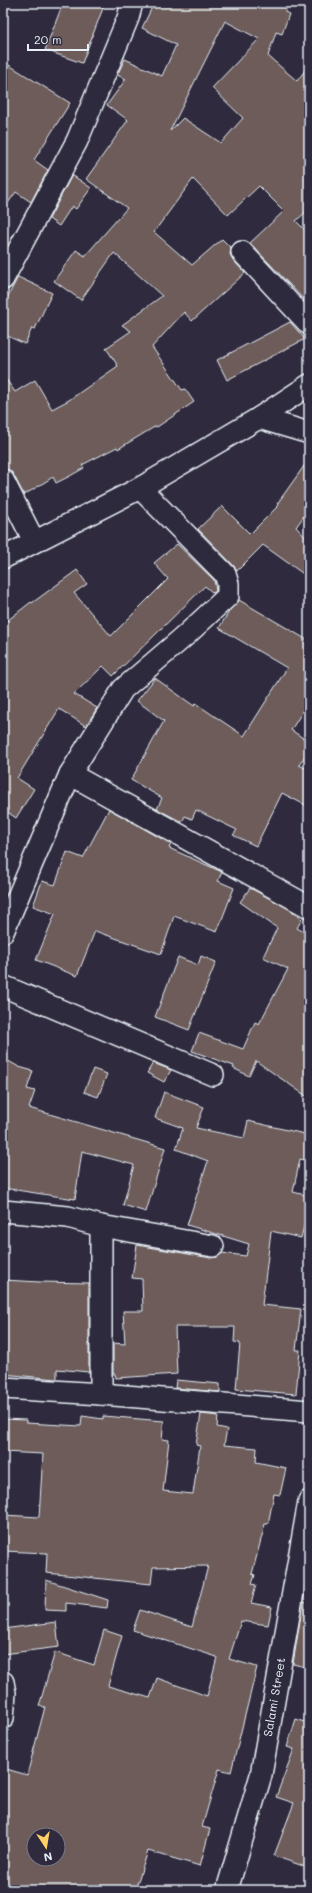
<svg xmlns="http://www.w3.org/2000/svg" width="312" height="1893" font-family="Mali,sans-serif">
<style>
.building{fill:#6d5b5a;stroke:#e8f1f8;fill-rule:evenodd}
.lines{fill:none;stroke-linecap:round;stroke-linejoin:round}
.minor-casing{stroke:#e8f1f8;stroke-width:24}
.minor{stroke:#2f2a3d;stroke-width:21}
.labels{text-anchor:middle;stroke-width:4;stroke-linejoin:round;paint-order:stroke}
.street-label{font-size:12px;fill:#e8f1f8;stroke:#2f2a3d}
</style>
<rect width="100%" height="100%" fill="#2f2a3d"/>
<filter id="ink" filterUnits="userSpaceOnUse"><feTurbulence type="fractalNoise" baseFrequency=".025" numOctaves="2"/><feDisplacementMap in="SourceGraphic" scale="8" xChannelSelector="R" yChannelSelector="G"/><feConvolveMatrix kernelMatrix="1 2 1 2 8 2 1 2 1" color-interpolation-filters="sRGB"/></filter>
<g filter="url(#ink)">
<path class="building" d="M63,3H105L82,63L45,50Z
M154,3H288L285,12L289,14L282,34L276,32L268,56L297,81L309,65V209L296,221L309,234V305L250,243L284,211L259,186L228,215L193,179L154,232L192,265L222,239L231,248L230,254L233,260L245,273L192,321L184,312L152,347L182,390L185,389L194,402L157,427L156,426L118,449L117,447L82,465L84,468L70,476L56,483L53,477L24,495L13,474L9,470L3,468V375L15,392L35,380L52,409L69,400L118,366L106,348L131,331L122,325L162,296L114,253L81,300L54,281L76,250L85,256L127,208L86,179L128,120L107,105L126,79L117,75L125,59L162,76L176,45L142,28ZM225,21L259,39L212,88L243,118L221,143L183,118L170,131Z
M9,65L70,103L34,160L48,170L31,202L16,192L3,210V74Z
M72,175L91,188L76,209L72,206L59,226L49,219Z
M18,277L52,293L35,329L32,328L25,344L3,334V306Z
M290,322L305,339L227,380L217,360Z
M309,459V509L296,527L309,541V578L263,545L237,571L234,566L198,529L222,506L250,534L279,505L277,504Z
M177,544L214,580L216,591L213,593L205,586L113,676L103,666L74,694L97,708L86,726L59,709L17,778L34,789L16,818L3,809V624L31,602L32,603L77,570L87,584L74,593L111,636L168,579L154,563Z
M239,600L309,641V701L291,730L309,742V750L299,765L309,770V807L282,793L256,846L233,835L237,830L196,810L192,819L185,816L182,822L157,809L162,798L131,780L164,721L137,701L155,678L194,706L195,703L244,736L287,668L219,628L230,610Z
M109,809L171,844L169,848L222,872L218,881L234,888L217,932L174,916L161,954L95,931L77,976L36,960L55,914L33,906L42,881L55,885L67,852L83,858Z
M250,888L289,909L302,919L297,928L309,935V1098L256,1061L249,1076L233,1068L234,1066L192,1051L199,1033L243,1049L255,1022L259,1024L288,969L263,957L277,928L240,902Z
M201,956L216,962L189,1030L155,1017L178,957L198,965Z
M3,1058L19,1067L33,1071L27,1089L35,1091L29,1108L165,1148L146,1212L123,1205L134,1165L82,1151L75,1199L3,1188Z
M153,1063L171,1070L164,1082L147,1073Z
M93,1069L107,1074L98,1097L84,1092Z
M164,1092L204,1107L196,1128L244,1138L248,1121L309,1135V1161L300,1159L293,1192L309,1196V1206L301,1238L271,1231L262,1305L301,1309L296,1350H300L296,1394L236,1389L240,1343L234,1342L235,1327H175L177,1374L116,1378L115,1374H113V1343L125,1344L123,1311H143L142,1279L132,1278L137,1245L211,1258L217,1257L222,1253L246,1256L249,1244L187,1225L208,1161L176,1149L183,1128L155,1118Z
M3,1280L40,1282L89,1283V1372L57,1369V1379L3,1374Z
M176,1380L220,1384V1392L175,1388Z
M201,1414L218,1416L217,1427L227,1429L224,1445L257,1448L256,1462L286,1468L280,1495L274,1494L268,1524H265L252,1574L255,1575L252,1584L256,1585L251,1603L272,1607L268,1625L241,1621L229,1659L257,1667L231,1772L219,1769L202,1827L210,1829L200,1866L148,1851L135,1890H3V1768L27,1775L45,1707L39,1706L55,1652L94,1665L104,1630L122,1636L108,1686L150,1698L157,1678L207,1696L217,1657L133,1630L140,1610L192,1627L208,1566L153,1567L151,1584L46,1573L47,1553L3,1551V1515L39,1517L43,1454L3,1452V1419L26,1420V1423L81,1426L82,1416L103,1419V1416L164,1421L162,1439L169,1440L163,1491L193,1494L200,1446L196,1445ZM34,1835H58V1859H34Z
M46,1580L108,1600L107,1608L66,1603V1611L45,1610Z
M303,1602L309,1603V1668L293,1664Z
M56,1622L59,1647L3,1654V1629Z
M307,1714H309V1868L274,1856L294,1803L276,1797L294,1749L287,1747L296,1719L304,1722Z"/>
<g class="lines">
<defs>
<g id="minor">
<path d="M242,252L309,324"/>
<path d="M3,279L77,141L128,18L132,3"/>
<path d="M259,418L309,433"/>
<path d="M3,480L34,541"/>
<path d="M3,558L140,488L259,418L309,385"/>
<path d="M70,774L309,907"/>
<path d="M3,932L70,774L123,689L186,635L228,596V584L225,574L140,488"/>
<path d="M3,986L213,1075"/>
<path d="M3,1211L68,1217L101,1226L213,1246"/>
<path d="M101,1226V1394"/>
<path d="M3,1388L101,1394L309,1411"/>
<path d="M3,1682L5,1693L3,1718"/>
<path id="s1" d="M227,1890L261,1775L309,1501"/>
</g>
</defs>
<use href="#minor" class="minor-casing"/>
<use href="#minor" class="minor"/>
</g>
</g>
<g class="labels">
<g class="street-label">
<text dy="4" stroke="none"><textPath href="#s1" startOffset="199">Salami Street</textPath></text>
</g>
</g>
<rect width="312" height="1893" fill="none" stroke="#2f2a3d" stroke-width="16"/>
<rect x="8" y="8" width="296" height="1877" fill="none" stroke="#e8f1f8" stroke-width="1.5" filter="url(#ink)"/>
<g transform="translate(46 1847) rotate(168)"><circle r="19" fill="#2f2a3d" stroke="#797a88"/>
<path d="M0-3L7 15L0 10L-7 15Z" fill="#ffd166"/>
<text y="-6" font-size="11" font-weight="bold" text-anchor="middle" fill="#e8f1f8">N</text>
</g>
<path d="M28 44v6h60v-6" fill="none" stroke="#e8f1f8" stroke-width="2"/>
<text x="34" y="44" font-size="12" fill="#e8f1f8" stroke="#2f2a3d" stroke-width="3" paint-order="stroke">20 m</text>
</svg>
